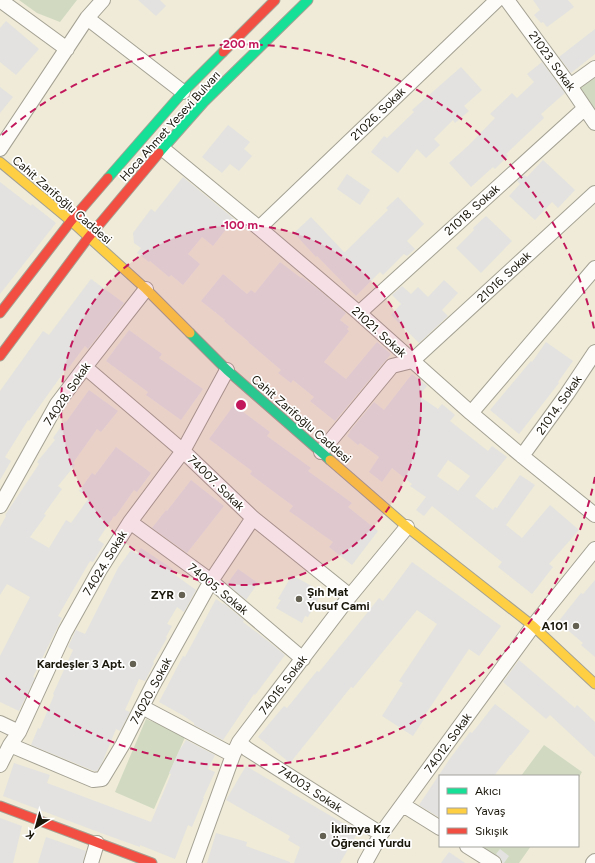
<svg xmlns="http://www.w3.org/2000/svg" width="595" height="863" font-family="Figtree,sans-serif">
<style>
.green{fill:#d1dac1}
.building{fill:#e3e2e0;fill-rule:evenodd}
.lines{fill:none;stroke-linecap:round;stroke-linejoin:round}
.street-casing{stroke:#a4a193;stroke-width:16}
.fast-casing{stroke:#a4a193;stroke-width:11}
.slow-casing{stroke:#a4a193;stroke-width:11}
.jam-casing{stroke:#a4a193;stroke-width:11}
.street{stroke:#fdfcf9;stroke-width:14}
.fast{stroke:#16e098;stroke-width:9}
.slow{stroke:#ffcf43;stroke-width:9}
.jam{stroke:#f24e42;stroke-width:9}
.ring{fill:none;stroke:#c2185b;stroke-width:2;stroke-dasharray:7 5}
.poi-dot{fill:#646152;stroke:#fff;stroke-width:1.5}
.labels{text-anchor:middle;stroke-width:3.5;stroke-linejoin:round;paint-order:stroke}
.street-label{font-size:12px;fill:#19160a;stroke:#fff}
.poi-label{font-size:12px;font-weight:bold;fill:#19160a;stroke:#fff;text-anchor:end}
.centre{fill:#c2185b;stroke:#fff;stroke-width:2}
.ring-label{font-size:12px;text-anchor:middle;font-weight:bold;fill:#c2185b;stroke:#fff;stroke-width:3.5;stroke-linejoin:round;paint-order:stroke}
</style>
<rect width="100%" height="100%" fill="#efebd8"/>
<path class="green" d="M19,0H77L60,22L37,13Z
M595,68V123L570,86Z
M146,719L186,735L154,809L115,792Z
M544,745L582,772L578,779V776H521Z
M470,846H531L519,863H496Z"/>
<path class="building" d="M138,0H160L166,6L156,16Z
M533,0H568L574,7L547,27L543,22L541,23L534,15L540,10Z
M6,21L39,49L16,75L0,62V28Z
M595,29V54L571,73L559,57Z
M542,62L565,93L541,114L544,118L506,154L508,156L495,169L493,167L471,187L449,163L469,145L495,118L490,114L512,93L517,98L534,82L527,74Z
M461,67L482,90L464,106L469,111L455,123L453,120L434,139L440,145L426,158L417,149L398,173L371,152L384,136L387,138L414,112L412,110Z
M0,87L13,97L0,113Z
M228,125L250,142L244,149L252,156L239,171L230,164L222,173L202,157Z
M543,160L575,190L558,208L552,202L535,220L509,196L520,184L517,181L524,175L527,177Z
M347,174L370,190L360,205L337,189Z
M183,177L234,219L213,246L202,237L188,254L200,264L183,285L171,275L169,277L150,261L149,262L137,253L141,248L134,243L133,233L151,209L155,212Z
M0,182L31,206L32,204L56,223L0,294Z
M398,197L424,224L407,241L415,249L407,256L404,254L383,275L380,272L356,296L317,256L316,257L294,233L311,217L344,252H345L388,210L386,208Z
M486,216L512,241L481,273L456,248L474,230L473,228Z
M280,262L301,278L302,277L318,289L346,313L340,320L349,327L347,329L349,331L324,362L346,379L377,342L391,354L335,421L310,401L314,397L293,380L291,383L278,373L281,370L248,342H249L224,321L225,320L201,301L223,274L247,294L251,290L255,293Z
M91,279L124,303L88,349L85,346L67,370L66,369L29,421L28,420L5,457L11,461L0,480V391L43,331L49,335Z
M444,280L458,293L442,310L448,316L419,343L391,315L401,304L392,295L402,286L411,294L418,287L428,297Z
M129,330L162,354L159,358L203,389L181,420L146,395L148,392L106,361Z
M546,342L573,361L558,382L559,383L519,434L490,410L531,361L532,362Z
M412,374L427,386L419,396L438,409L442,404L455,415L450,421L488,451L492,446L507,457L475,496L493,510L495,507L497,508L520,475L535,485L506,525L522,538L550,505L579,530L549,564L553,567L532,594L498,567L502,562L432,506L424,516L416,510L426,497L410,486L412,484L392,468L382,482L369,472L379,457L360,443L358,445L347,436L350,432H349L374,402L384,410ZM448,460L470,476L458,491L437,476Z
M89,390L118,411L101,432L97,429L73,463L75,465L58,486L62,489L44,514L46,515L30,537L49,548L66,520L71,523L89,498L79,491L92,473L95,475L116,447L151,473L137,492L134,490L115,517L114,516L98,540L104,544L93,562L90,561L58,616L62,618L33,677L35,678L19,711L0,702V656L30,597L7,584L0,595V527L6,516L5,515L39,464L37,462L55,440L53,438L65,421L66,422Z
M234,405L270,432L267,436L311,468L308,471L352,503L348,507L378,531L352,565L329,547L333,542L289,511L293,506L250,474L252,471L209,439Z
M191,480L224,506L187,553L152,528L166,510L167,511Z
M141,548L173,569L171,572L196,590L184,612L177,607L167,624L172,626L166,637L167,638L153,662L154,663L145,681L139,679L125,710L130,712L120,731L116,729L102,763L97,771H94L31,745L38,728L40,729L54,695L53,694L73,650L68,647L76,630L85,634L118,568L131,550L137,554Z
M412,562L501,626L479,656L469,649L425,715L426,716L413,736L382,716L403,683L399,681L437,624L417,610L353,688L351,687L290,763L258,737L284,706L287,708L317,671L319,672L355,628L379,598L383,601Z
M238,569L258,583L246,600L227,584Z
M292,575L322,592L308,617L305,616L302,623L276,608L281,600L278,599Z
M595,580V657L581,645L583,643L558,622L581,593L583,594Z
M216,599L223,604V603L244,620L243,622L268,641L285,655L255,695L254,694L223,740L194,725V723L184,716L159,702L183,656L185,657Z
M519,660L575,708L577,705L595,722V757L550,715L546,719L503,682Z
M495,704L530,731L511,755H510L494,776H440V818L419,805L449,760L470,732L472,733Z
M186,740L215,755L208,769L215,772L203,798H204L192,827L188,825L175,859L140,845V847L101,833L3,796L14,763L50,775L47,783L151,822L171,774L169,773L179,751Z
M246,766L358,832L340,863H294L300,847L288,840L290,836L226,800Z
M0,818L22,826L13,863H0Z
M216,833L247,842L246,846L290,862V863H207Z
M46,837L86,851L83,863H38Z
M500,849L509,856L504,863H502L501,859L496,854Z
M449,852L465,863H441Z"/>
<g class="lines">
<defs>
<path id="street" d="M0,0L67,49
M507,0L570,86L595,123
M87,18L183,92
M570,86L595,68
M0,149L87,18L103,0
M163,149L259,228L359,313L471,413L522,456L595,515
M259,228L497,0
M359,313L585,108
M85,367L183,451L253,518L350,596
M471,413L595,268
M321,452L392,366L412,361L595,193
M522,456L567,394L595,352
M0,506L57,404L85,367L146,289
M130,522L211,581L303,659
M142,707L233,755
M0,723L19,732
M239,742L247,749L381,834
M10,745L93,780L102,779L123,744L153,685L211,581L253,518
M0,765L10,745L19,732L65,632L99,571L130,522L183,451L227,370
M403,805L440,828
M467,846L494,863
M91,863L97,843
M194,863L233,755L239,742L350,596L407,527
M365,863L381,834L533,626L595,549
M593,863L595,861"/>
<path id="fast" d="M159,153L204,102L308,0
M108,178L183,92L223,52
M190,333L227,370L330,460"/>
<path id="slow" d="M0,162L71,221L146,289L190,333
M330,460L407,527L533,626L595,684"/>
<path id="jam" d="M223,52L275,0
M0,313L71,221L108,178
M0,356L88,238L159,153
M0,806L152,863"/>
</defs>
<use href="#street" class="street-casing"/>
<use href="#fast" class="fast-casing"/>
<use href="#slow" class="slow-casing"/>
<use href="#jam" class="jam-casing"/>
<use href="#street" class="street"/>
<use href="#fast" class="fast"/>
<use href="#slow" class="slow"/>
<use href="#jam" class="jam"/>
</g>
<circle cx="241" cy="405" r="180" fill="#c2185b" fill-opacity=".12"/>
<g class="ring">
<circle cx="241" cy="405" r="180"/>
<path d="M595 477A361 361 0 0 1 2 675M2 135A361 361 0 0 1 595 333"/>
</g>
<g class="poi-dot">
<circle cx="182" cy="595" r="4"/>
<circle cx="299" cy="599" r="4"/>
<circle cx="576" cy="626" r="4"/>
<circle cx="133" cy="664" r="4"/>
<circle cx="323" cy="836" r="4"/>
</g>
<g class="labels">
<g class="street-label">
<text transform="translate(552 61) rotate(54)" y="4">21023. Sokak</text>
<text transform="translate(378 114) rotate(-44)" y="4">21026. Sokak</text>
<text transform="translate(170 126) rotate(-48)" y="4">Hoca Ahmet Yesevi Bulvarı</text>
<text transform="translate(62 200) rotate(41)" y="4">Cahit Zarifoğlu Caddesi</text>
<text transform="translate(472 210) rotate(-42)" y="4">21018. Sokak</text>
<text transform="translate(504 277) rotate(-43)" y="4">21016. Sokak</text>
<text transform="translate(379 332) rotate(42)" y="4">21021. Sokak</text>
<text transform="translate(67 394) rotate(-56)" y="4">74028. Sokak</text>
<text transform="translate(559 405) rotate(-55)" y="4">21014. Sokak</text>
<text transform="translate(301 419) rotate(41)" y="4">Cahit Zarifoğlu Caddesi</text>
<text transform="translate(216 483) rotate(44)" y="4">74007. Sokak</text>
<text transform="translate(105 563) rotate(-59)" y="4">74024. Sokak</text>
<text transform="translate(218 589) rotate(39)" y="4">74005. Sokak</text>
<text transform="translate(283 685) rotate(-53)" y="4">74016. Sokak</text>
<text transform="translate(151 691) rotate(-62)" y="4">74020. Sokak</text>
<text transform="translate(448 743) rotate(-54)" y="4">74012. Sokak</text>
<text transform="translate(310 789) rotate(33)" y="4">74003. Sokak</text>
</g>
<g class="poi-label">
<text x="307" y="596" text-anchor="start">Şıh Mat<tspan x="307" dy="14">Yusuf Cami</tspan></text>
<text x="174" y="599">ZYR</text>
<text x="568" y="630">A101</text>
<text x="125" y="668">Kardeşler 3 Apt.</text>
<text x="331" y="833" text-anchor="start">İklimya Kız<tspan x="331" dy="14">Öğrenci Yurdu</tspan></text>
</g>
</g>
<circle cx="241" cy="405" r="6" class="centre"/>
<g class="ring-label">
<text x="241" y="48">200 m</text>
<text x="241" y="229">100 m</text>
</g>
<rect x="439" y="775" width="140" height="72" fill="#ffffff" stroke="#a3a29d"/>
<rect x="447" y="788" width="20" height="6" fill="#16e098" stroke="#a3a29d"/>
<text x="475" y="795" font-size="12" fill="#19160a">Akıcı</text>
<rect x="447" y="808" width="20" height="6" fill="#ffcf43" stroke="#a3a29d"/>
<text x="475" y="815" font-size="12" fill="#19160a">Yavaş</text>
<rect x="447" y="828" width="20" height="6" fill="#f24e42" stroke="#a3a29d"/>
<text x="475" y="835" font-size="12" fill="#19160a">Sıkışık</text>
<g transform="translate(36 827) rotate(217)" stroke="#ffffff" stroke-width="3" paint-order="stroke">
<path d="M0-3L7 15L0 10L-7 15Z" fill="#19160a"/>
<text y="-6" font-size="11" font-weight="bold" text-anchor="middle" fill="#19160a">K</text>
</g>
</svg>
